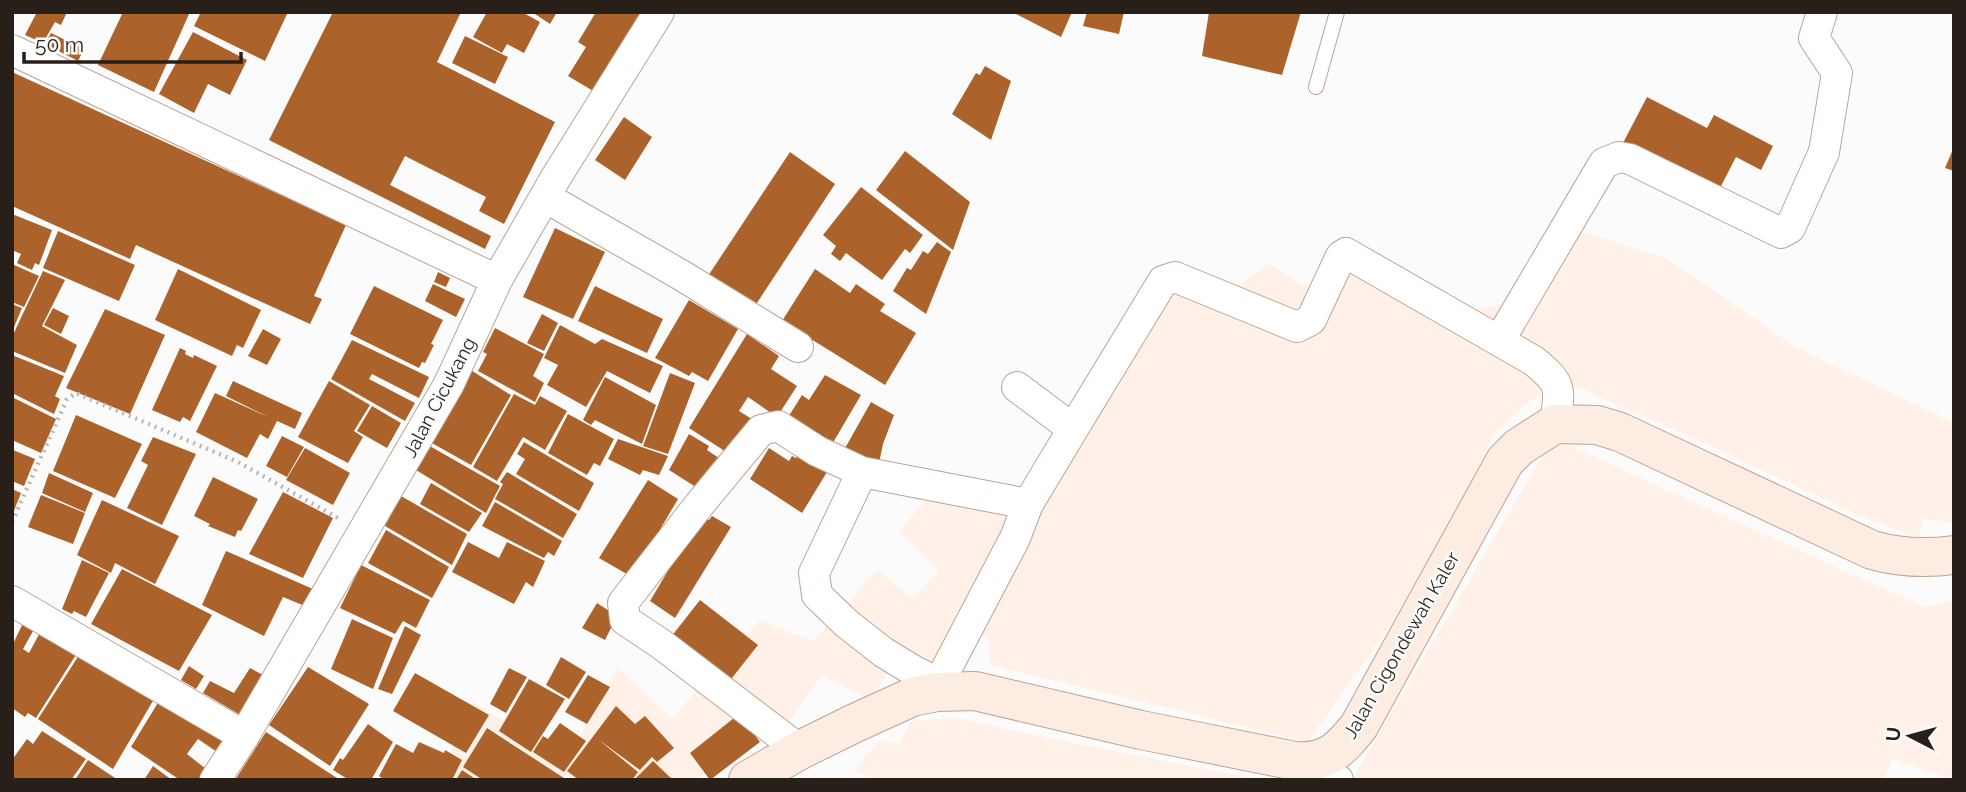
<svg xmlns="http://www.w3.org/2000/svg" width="1966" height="792" font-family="Raleway,sans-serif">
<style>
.built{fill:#fff1e8}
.building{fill:#ab632b}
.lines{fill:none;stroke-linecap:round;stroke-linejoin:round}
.lane-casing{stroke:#bda494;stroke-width:16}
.street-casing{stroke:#bda494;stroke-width:32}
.secondary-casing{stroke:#bda494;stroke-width:40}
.path{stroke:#b9b5b4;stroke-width:4.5;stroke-dasharray:2 5;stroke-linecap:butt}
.lane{stroke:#fff;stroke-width:14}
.street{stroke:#fff;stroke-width:30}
.secondary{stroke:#fcece1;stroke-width:38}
.labels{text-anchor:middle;stroke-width:5;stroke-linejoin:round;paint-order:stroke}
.street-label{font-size:19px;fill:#291f19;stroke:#fbfbfb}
</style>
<rect width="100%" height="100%" fill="#fbfbfb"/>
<path class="built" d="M1567,227L1666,258L1796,347L1954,423V523L1925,519L1918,537L1865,518L1673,429L1572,385L1531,400L1494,433L1447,534L1375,647L1308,742L990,665L989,638L970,634L936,667L900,654L870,700L822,675L784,728L761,720L697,780H438L472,701L567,760L618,667L672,718L760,620L813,641L878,569L912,599L939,571L899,531L946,477L1028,488L1118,389L1177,261L1238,287L1268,263L1320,295L1341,259L1456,312L1513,302Z
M1553,438L1925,607L1954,600V772L1950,778L1893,759L1883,780H1352Z
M956,718L1054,739L1260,780H877L853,771L879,740L899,744L911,721Z"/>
<path class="building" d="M37,12H67L61,25L55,22L43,43L25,35Z
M123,12H190L154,92L98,65Z
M201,12H288L265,61L194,26Z
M333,12H461L437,62L555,122L504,224L479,211L486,197L405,156L390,185L491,236L485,249L269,140Z
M487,12H522L540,22L524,53L507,44L502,53L473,37Z
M532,12H557L550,24Z
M596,12H643L595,92L568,76L586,47L578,42Z
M1012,12H1072L1061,37Z
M1087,12H1124L1119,34L1083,26Z
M1209,12H1301L1282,75L1202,56Z
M193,32L247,60L230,95L208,84L194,113L159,94Z
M51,33L84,49L78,61L45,44Z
M465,36L508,57L495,84L452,63Z
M985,66L1011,81L991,140L952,114L976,73L980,75Z
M12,72L346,225L314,296L322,299L310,324L136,245L130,259L12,206Z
M1647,97L1707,128L1714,115L1773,146L1761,170L1736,157L1718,192L1623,143Z
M624,117L652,137L625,180L595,160Z
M1954,147V171L1945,168Z
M905,151L970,202L953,250L876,190Z
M790,152L835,184L753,309L708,276Z
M861,187L923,235L910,253L905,249L882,280L846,253L840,261L831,254L836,246L823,235Z
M12,214L52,230L39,265L35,263L32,270L17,263L21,254L12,250Z
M555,228L605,252L573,319L523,297Z
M58,231L135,265L119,301L43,268Z
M937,242L951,252L926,314L893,291L907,268L911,270L923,251L928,254Z
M12,264L39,276L24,307L12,302Z
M178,269L261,310L243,348L237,345L232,356L155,320Z
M815,269L850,293L856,284L885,304L880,311L916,333L885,385L782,321Z
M43,271L65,280L42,326L77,345L65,373L12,351V337Z
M438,272L450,278L446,287L434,282Z
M433,284L465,299L456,317L425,301Z
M374,286L443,320L431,344L434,345L425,363L422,362L419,368L350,334Z
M595,286L663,319L647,353L578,321Z
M689,300L738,329L708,381L692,372L689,376L655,358Z
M12,304L22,308L12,332Z
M53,308L69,316L61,334L44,325Z
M105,309L165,335L130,414L66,388Z
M542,314L558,323L544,351L527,343Z
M560,325L595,344L602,339L663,366L650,393L607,371L586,407L547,385L558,365L544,358Z
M495,328L544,354L533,376L544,383L535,402L478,371L487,354L483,352Z
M263,329L281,339L267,365L248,356Z
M747,334L779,356L771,369L797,386L777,417L748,397L739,411L755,421L734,457L689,428Z
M352,340L429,377L419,398L372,374L369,379L415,403L405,421L331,379Z
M180,348L186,351L185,354L193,358L194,355L217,366L190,421L183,417L180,422L152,410Z
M12,355L64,376L55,396L60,399L54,414L12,393Z
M469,369L511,395L471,465L430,442Z
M670,373L695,383L668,454L643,446Z
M825,375L861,395L831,446L787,419L802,395L809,400Z
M605,377L656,405L642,444L595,420L591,425L583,420Z
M233,381L302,413L295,429L277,421L268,439L260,434L247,458L196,432L215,393L268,417L226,396Z
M329,381L370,405L354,431L363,437L348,463L298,437Z
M514,394L535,405L540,396L567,411L545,450L523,437L497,481L473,467Z
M12,397L56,419L41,453L12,440Z
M871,402L894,415L883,444L878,468L844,450Z
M372,406L401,423L387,448L357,431Z
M568,414L614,439L600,466L594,463L587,475L548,453Z
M76,415L142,444L115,498L53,471Z
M689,434L709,446L707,450L725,462L699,489L669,470Z
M282,436L304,447L287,477L266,466Z
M153,437L196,454L162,525L127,508L148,465L141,461Z
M618,439L668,456L659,475L643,470L640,475L608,459Z
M524,442L594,483L579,511L516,474L525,459L517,454Z
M428,445L500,486L486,513L416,470Z
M305,448L350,473L333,505L286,480Z
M769,448L789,461L792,456L796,458L798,454L827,472L802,513L750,479Z
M13,450L35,459L24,486L12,481Z
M507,472L577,514L563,538L495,499L503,484L500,482Z
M49,473L93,493L85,512L42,493Z
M213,477L258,499L241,531L238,530L235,537L208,526L210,524L194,516Z
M648,480L678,499L632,577L599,558Z
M431,483L482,513L469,532L420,504Z
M12,489L21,493L12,516Z
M283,492L333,518L303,578L249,554Z
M41,495L85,513L73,544L28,527Z
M401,496L467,534L452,565L385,526Z
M102,500L179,536L155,584L115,563L111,573L77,555Z
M495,502L562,541L554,556L548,552L544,558L482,526Z
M701,515L709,520L712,516L731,527L675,618L650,601Z
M386,530L449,567L432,598L368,563Z
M468,542L499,558L507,542L545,561L533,587L526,582L514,604L452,572Z
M226,551L313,589L305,606L283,597L264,636L202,605Z
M82,560L109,573L86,617L74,611L72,614L62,609Z
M361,565L430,600L416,628L403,621L395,634L340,608Z
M122,569L212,615L179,671L91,624Z
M700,600L758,645L728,683L671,637Z
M597,603L617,616L605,640L582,628Z
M25,619L37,624L23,649L29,653L43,627L79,650L36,718L28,713L25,717L12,708V646Z
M352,619L393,638L373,689L331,669Z
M405,626L421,635L392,694L378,689Z
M81,652L157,694L113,769L38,719Z
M561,657L586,672L569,699L546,685Z
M189,666L204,676L196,689L181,680Z
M308,667L369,704L330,766L269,725Z
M250,668L265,676L242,716L203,693L210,681L234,693Z
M509,668L527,677L506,713L490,704Z
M415,673L489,715L466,753L393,711Z
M588,675L610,687L587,724L565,712Z
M529,679L565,699L531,752L499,731Z
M162,696L235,734L220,754L198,739L187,754L206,769L198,780H180L131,747Z
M616,706L635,724L645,716L674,748L657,762L652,757L640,770L599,740L638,772L632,780H579L567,771Z
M739,714L760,742L710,780L690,753Z
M560,723L586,741L564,772L533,752L543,736L548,739Z
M368,724L393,742L371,780H349L333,770L340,758L343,760Z
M487,728L567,780H483L463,767Z
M42,731L86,759L71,780H12V760L27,739L33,744Z
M266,732L297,752L340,780H235Z
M419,742L444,753L445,750L462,760L452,780H385L379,776L396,744L413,753Z
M88,760L118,780H75Z
M653,761L673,780H634Z
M153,766L172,780H144Z
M462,770L477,780H456Z"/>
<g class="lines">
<defs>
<path id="lane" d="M1316,87L1337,12"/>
<path id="street" d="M12,50L497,280
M545,197L681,275L798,347
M1499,341L1604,163L1619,157L1630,159L1781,233L1790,228L1824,152L1837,73L1814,38L1822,12
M1017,387L1073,429L1028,504
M1073,429L1163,281L1175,277L1297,327L1311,320L1341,256L1346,253L1534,361C1563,385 1560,388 1555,424
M12,601L244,736
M937,692L939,683L1015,538L1028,504L862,472L814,573L817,595L846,623L883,652L914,671L939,683
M800,750L661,644L625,620L623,603L699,505L761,430L778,426L817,451L862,472
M1312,762L1338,780
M215,780L244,736L449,384L497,280L555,179L659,12"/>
<path id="secondary" d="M748,780L800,750L855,723L912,697L937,692L975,691L1141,730L1295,761C1328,763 1340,750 1359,726L1505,461L1519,447L1555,424L1597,425L1620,432L1872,550C1900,558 1925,559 1954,555"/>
</defs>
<use href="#lane" class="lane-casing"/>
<use href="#street" class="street-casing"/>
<use href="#secondary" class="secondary-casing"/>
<path class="path" d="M12,522L67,399L76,393L238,462L338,518"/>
<use href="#lane" class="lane"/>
<use href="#street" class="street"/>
<use href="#secondary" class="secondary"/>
</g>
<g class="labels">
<g class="street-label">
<text transform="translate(439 397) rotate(-62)" y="7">Jalan Cicukang</text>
<text transform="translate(1401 645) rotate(-60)" y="7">Jalan Cigondewah Kaler</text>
</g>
</g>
<rect width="1966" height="792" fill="none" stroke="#291f19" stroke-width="28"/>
<g transform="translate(1910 736) rotate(276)" stroke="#fbfbfb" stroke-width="5" paint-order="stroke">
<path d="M0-5L12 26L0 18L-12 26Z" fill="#291f19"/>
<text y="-10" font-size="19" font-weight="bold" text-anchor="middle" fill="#291f19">U</text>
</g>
<path d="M24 52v10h217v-10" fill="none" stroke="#291f19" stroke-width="3.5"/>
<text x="35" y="52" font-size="21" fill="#291f19" stroke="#fbfbfb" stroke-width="5" paint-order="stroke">50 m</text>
</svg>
